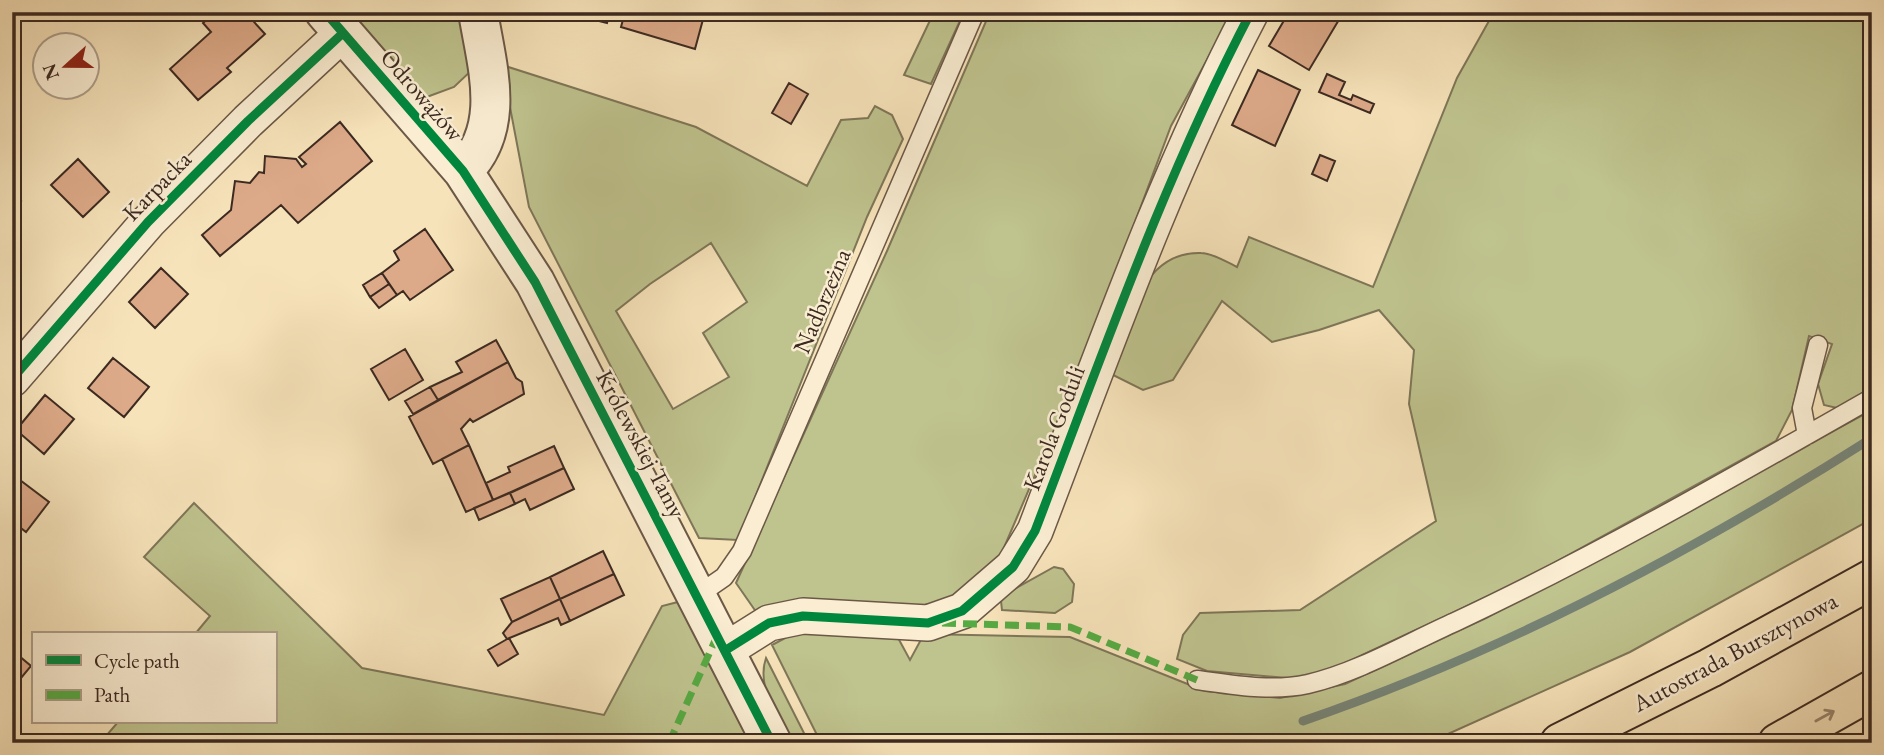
<svg xmlns="http://www.w3.org/2000/svg" width="1884" height="755" font-family="'EB Garamond',serif">
<style>
.green{fill:#bfc38e;stroke:#7e7658;stroke-width:2;fill-rule:evenodd}
.lines{fill:none;stroke-linecap:round;stroke-linejoin:round}
.stream{stroke:#768375;stroke-width:9}
.building{fill:#ddaa89;stroke:#3c2a21;stroke-width:2}
.service-casing{stroke:#6b5847;stroke-width:21}
.minor-casing{stroke:#6b5847;stroke-width:38}
.tertiary-casing{stroke:#6b5847;stroke-width:42}
.motorway-casing{stroke:#3c2a21;stroke-width:42}
.service{stroke:#faedd2;stroke-width:18}
.minor{stroke:#faedd2;stroke-width:35}
.tertiary{stroke:#faedd2;stroke-width:38}
.motorway{stroke:#f7e3ba;stroke-width:38}
.quiet{stroke:#55ab43;stroke-width:7;stroke-dasharray:14 7;stroke-linecap:butt}
.cycleway-casing{stroke:#faedd2;stroke-width:13}
.cycleway{stroke:#00873e;stroke-width:9}
.oneway{stroke:#9a866e}
.labels{text-anchor:middle;stroke-width:5;stroke-linejoin:round;paint-order:stroke}
.street-label{font-size:24px;fill:#3c2a21;stroke:#faedd2}
</style>
<rect width="100%" height="100%" fill="#f7e3ba"/>
<filter id="stains"><feTurbulence type="fractalNoise" baseFrequency=".00286" numOctaves="4"/><feColorMatrix values="0 0 0 0 .2 0 0 0 0 .09 0 0 0 0 .02 0 0 0 .5 -.17"/></filter>
<radialGradient id="worn" r=".72"><stop offset=".6" stop-color="#630" stop-opacity="0"/><stop offset="1" stop-color="#630" stop-opacity=".3"/></radialGradient>
<path class="green" d="M349,12H464L474,68L454,87L424,98Z
M934,12H964L931,84L904,75Z
M990,12H1233L1171,126L1077,377L997,564L959,596L920,610L759,616L736,583L887,251Z
M1494,12H1872V388L1837,408L1824,405L1818,384L1832,344L1809,336L1792,410L1776,441L1523,580L1343,664L1299,679L1207,671L1177,659L1183,635L1200,613L1300,610L1436,521L1409,404L1414,350L1379,310L1319,330L1272,342L1222,301L1173,380L1143,390L1109,373C1127,327 1139,251 1201,253C1212,253 1227,262 1237,267L1249,237L1373,287L1457,78Z
M502,65L696,127L807,186L841,120L868,118L875,106L892,115L903,139L867,217L738,540L699,538L529,207ZM711,243L747,302L703,333L729,377L673,409L616,311L650,284Z
M1872,410V519L1630,652L1428,743H821L772,645L802,629L897,636L910,660L924,634L1070,637L1205,691L1280,698L1345,684L1486,618Z
M194,503L362,668L604,715L662,606L678,602L753,743H100L118,722H275V634H195L210,616L144,557Z
M1054,567L1063,569L1074,584L1072,602L1055,613L1002,610L1001,601L1009,592Z
M766,658L809,743H790C778,719 756,686 766,658Z"/>
<g class="lines">
<path class="stream" d="M1303,721C1504,652 1693,552 1872,438"/>
</g>
<path class="building" d="M215,12H245L265,34L227,68L231,72L198,100L170,69L211,32L203,23Z
M564,12H610L607,23Z
M625,12H705L695,49L621,27Z
M1289,12L1343,13L1309,70L1269,46Z
M1258,70L1300,90L1275,146L1232,125Z
M1327,74L1345,82L1339,95L1351,100L1353,95L1374,104L1370,113L1319,92Z
M789,83L808,94L791,124L772,113Z
M340,122L372,161L298,223L281,205L220,256L202,235L231,210L235,181L250,183L259,172L264,173L265,156L296,159L302,167L306,164L299,157Z
M1320,155L1335,161L1327,181L1312,174Z
M78,159L109,192L83,217L51,185Z
M12,192L21,201L12,210Z
M425,229L453,270L410,300L403,291L397,295L382,273L399,260L394,251Z
M161,268L188,294L155,328L129,302Z
M382,273L389,284L370,297L363,285Z
M389,284L397,295L379,308L370,297Z
M496,340L508,362L438,400L430,387L462,372L456,362Z
M405,349L423,380L389,400L371,369Z
M113,358L149,387L124,417L88,388Z
M508,362L516,378L522,382L524,394L473,422L470,419L461,429L469,445L433,464L409,417Z
M430,387L438,400L413,414L405,401Z
M45,395L74,419L44,454L16,430Z
M469,445L493,500L466,512L442,459Z
M554,446L564,468L493,500L486,483L510,472L508,467Z
M564,468L574,489L530,510L525,499L515,504L510,493Z
M12,474L49,502L26,532L12,521Z
M510,493L515,504L479,520L474,508Z
M603,551L614,574L560,599L550,577Z
M614,574L624,595L570,621L560,599Z
M550,577L560,599L512,622L501,599Z
M560,599L570,621L561,625L558,618L507,639L503,633L512,622Z
M509,638L518,654L498,666L488,650Z
M12,650L31,666L12,689Z"/>
<g class="lines">
<defs>
<path id="service" d="M1807,435L1802,408L1818,345
M698,595L724,577L742,551L975,12
M1197,680C1234,685 1272,692 1308,684C1359,672 1408,643 1455,622C1598,555 1735,476 1872,398"/>
<path id="minor" d="M12,379L148,222L248,121L343,33
M726,650L769,623L803,616L928,623L962,611L1013,567L1035,531C1102,356 1164,178 1251,12"/>
<path id="tertiary" d="M325,12L463,171L535,282L772,743
M463,171C507,127 487,67 478,12"/>
<path id="motorway" d="M1560,743L1710,668L1872,579
M1778,743L1872,690"/>
</defs>
<use href="#service" class="service-casing"/>
<use href="#minor" class="minor-casing"/>
<use href="#tertiary" class="tertiary-casing"/>
<use href="#motorway" class="motorway-casing"/>
<use href="#service" class="service"/>
<use href="#minor" class="minor"/>
<use href="#tertiary" class="tertiary"/>
<use href="#motorway" class="motorway"/>
<path class="quiet" d="M942,623L1070,627L1197,680
M669,743L718,634"/>
<defs>
<path id="cycleway" d="M325,12L463,171L535,282L772,743
M12,379L148,222L248,121L343,33
M726,650L769,623L803,616L928,623L962,611L1013,567L1035,531C1102,356 1164,178 1251,12"/>
</defs>
<use href="#cycleway" class="cycleway-casing"/>
<use href="#cycleway" class="cycleway"/>
</g>
<defs><path id="oneway-shaft" d="M-6 0H5M1.5-3L5.5 0L1.5 3" fill="none" stroke-width="1.6" stroke-linecap="round" stroke-linejoin="round" transform="scale(1.75)"/></defs>
<use class="oneway" href="#oneway-shaft" transform="translate(1825 716) rotate(-29)"/>
<g class="labels">
<g class="street-label">
<text transform="translate(422 95) rotate(49)" y="8">Odrowążów</text>
<text transform="translate(157 186) rotate(-46)" y="8">Karpacka</text>
<text transform="translate(822 301) rotate(-67)" y="8">Nadbrzeżna</text>
<text transform="translate(1054 428) rotate(-69)" y="8">Karola Goduli</text>
<text transform="translate(641 444) rotate(62)" y="8">Królewskiej Tamy</text>
<text transform="translate(1735 652) rotate(-28)" y="8">Autostrada Bursztynowa</text>
</g>
</g>
<rect width="1884" height="755" fill="none" stroke="#f7e3ba" stroke-width="42"/>
<rect x="14" y="14" width="1856" height="727" fill="none" stroke="#3c2a21" stroke-width="3.5"/>
<rect x="21" y="21" width="1842" height="713" fill="none" stroke="#3c2a21" stroke-width="2"/>
<rect x="32" y="632" width="245" height="91" fill="#faedd2" stroke="#ae9f8b" stroke-width="2"/>
<rect x="46" y="655" width="35" height="10" fill="#00873e" stroke="#ae9f8b" stroke-width="2"/>
<text x="94" y="668" font-size="21" fill="#3c2a21">Cycle path</text>
<rect x="46" y="690" width="35" height="10" fill="#55ab43" stroke="#ae9f8b" stroke-width="2"/>
<text x="94" y="702" font-size="21" fill="#3c2a21">Path</text>
<g transform="translate(66 66) rotate(249)"><circle r="33" fill="#faedd2" stroke="#ae9f8b" stroke-width="2"/>
<path d="M0-5L12 26L0 18L-12 26Z" fill="#8f2418"/>
<text y="-10" font-size="19" font-weight="bold" text-anchor="middle" fill="#3c2a21">N</text>
</g>
<rect width="100%" height="100%" filter="url(#stains)"/>
<rect width="100%" height="100%" fill="url(#worn)"/>
</svg>
